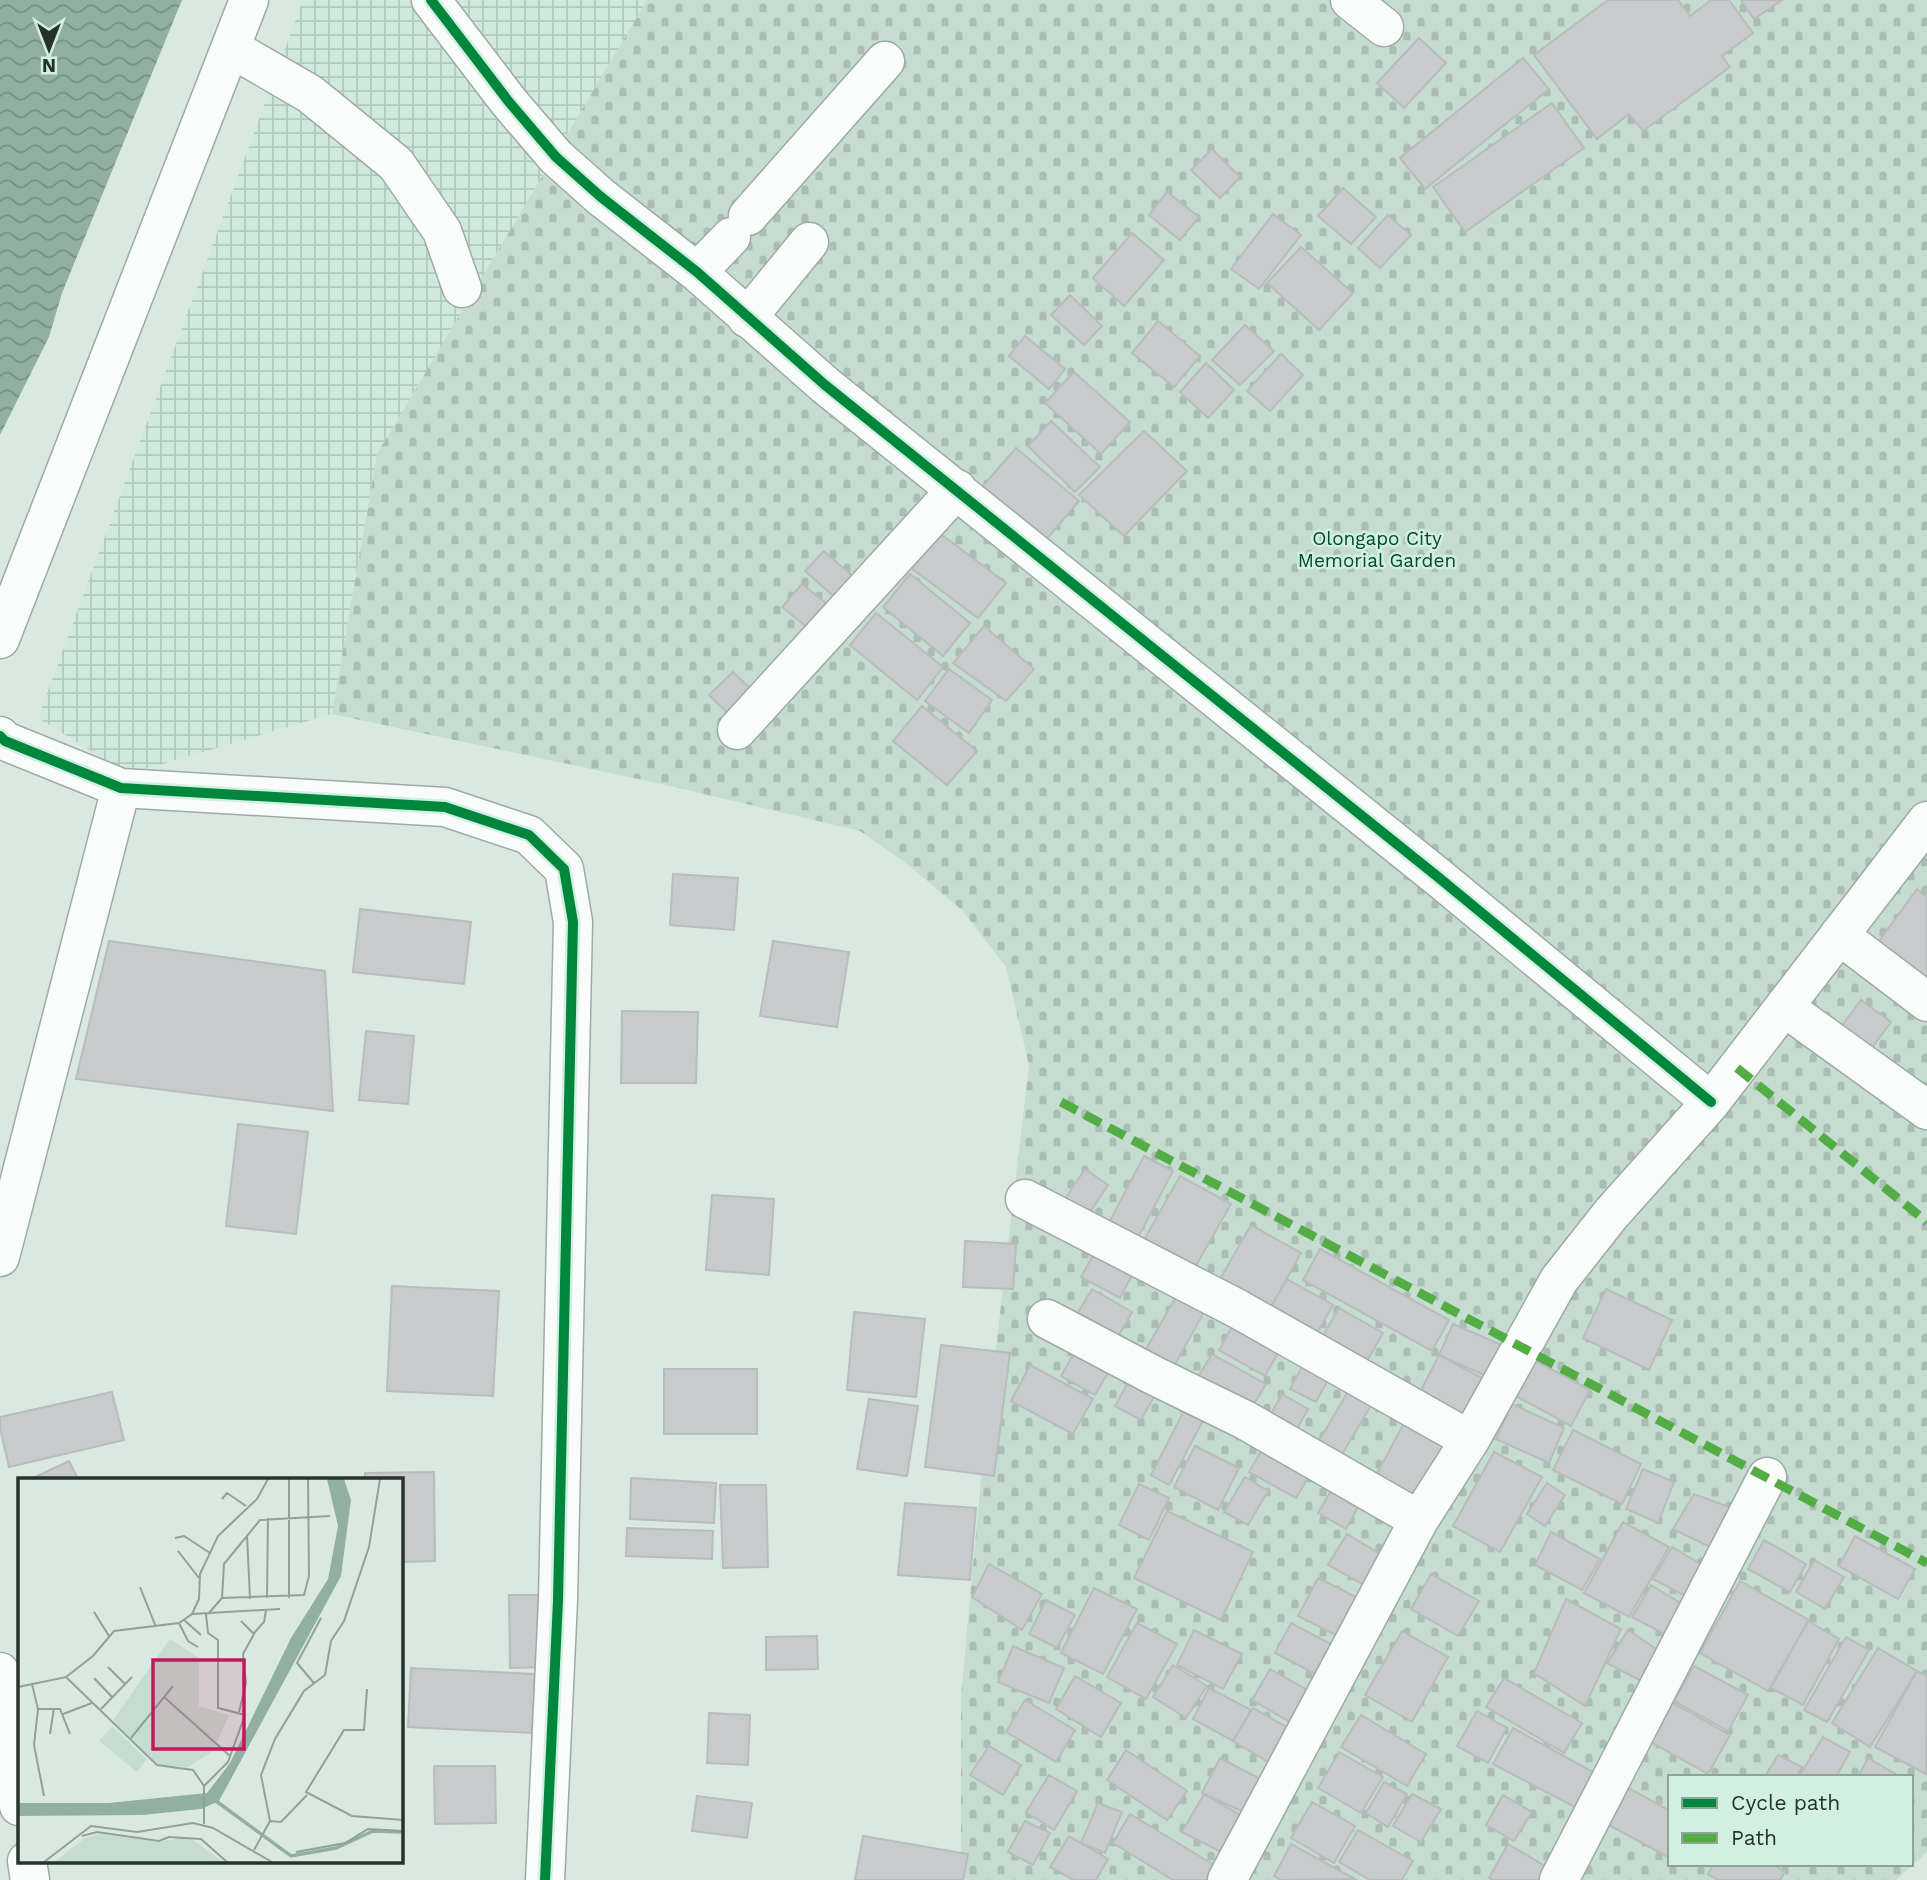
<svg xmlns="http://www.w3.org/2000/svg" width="1927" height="1880" font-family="'Work Sans',sans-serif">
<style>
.industrial{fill:url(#industrial-grid)}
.cemetery{fill:url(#cemetery-stones);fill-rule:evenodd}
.water{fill:url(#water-waves)}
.building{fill:#c8cbcb;stroke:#b9bbbc;stroke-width:2}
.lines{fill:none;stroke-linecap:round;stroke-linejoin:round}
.minor-casing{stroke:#9eaaa4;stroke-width:41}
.minor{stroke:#f9fcfa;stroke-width:38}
.quiet{stroke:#53ac44;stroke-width:9;stroke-dasharray:18 9;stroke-linecap:butt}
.cycleway-casing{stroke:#d2f0e1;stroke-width:15}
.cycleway{stroke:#00873e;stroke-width:10}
.labels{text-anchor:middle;stroke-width:5;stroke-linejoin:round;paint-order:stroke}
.park-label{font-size:19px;fill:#004a32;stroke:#d2f0e1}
.inset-river{fill:none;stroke:#92b0a1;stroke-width:3.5}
.inset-road{fill:none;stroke:#92a099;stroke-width:2}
.view{fill:#c2185b;fill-opacity:0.15;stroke:#c2185b;stroke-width:3.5}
.inset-edge{fill:none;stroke:#27322d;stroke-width:3.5}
</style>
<defs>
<pattern id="industrial-grid" width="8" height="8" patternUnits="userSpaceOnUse" patternTransform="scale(1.75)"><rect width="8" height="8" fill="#cfeadc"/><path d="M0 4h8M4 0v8" fill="none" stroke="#b2c9bd"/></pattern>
<pattern id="cemetery-stones" width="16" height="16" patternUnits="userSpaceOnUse" patternTransform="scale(1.75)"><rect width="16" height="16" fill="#c5dcd0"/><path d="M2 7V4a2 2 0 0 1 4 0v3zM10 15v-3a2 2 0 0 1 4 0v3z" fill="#a9bdb3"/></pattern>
<pattern id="water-waves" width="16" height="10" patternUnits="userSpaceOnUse" patternTransform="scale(1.75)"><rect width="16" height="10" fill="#92b0a1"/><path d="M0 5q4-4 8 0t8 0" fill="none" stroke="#779084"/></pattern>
</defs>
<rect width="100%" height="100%" fill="#d9e9e1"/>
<path class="industrial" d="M303,0H647L377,454L332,714L128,774L38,718Z"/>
<path class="cemetery" d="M647,0H1927V1852L1896,1880H961V1697L982,1468L1029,1065L1006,967L963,911L907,864L860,831L662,784L332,714L377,454ZM1670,1777H1911V1864H1670Z"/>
<path class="water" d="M0,0H182L62,293L49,337L0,435Z"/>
<path class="building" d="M1608,0H1678L1690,16L1711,0H1729L1753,33L1722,56L1730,67L1643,131L1629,114L1597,139L1534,55Z
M1741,0H1782L1754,19Z
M1419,38L1446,63L1404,108L1377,83Z
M1523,58L1549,89L1425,189L1400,158Z
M1552,103L1584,148L1465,232L1433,187Z
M1212,149L1240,177L1220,198L1191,170Z
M1343,188L1376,217L1351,244L1318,216Z
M1167,192L1199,217L1180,240L1149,215Z
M1273,214L1301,235L1259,289L1231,269Z
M1388,215L1411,235L1380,268L1358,248Z
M1132,233L1164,260L1124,306L1093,278Z
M1301,247L1353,293L1319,330L1267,283Z
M1070,295L1102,326L1084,345L1051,315Z
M1158,321L1200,356L1174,387L1132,353Z
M1245,325L1274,351L1240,385L1212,360Z
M1025,336L1065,369L1049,389L1009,356Z
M1281,354L1303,375L1270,411L1247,391Z
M1206,363L1234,390L1208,418L1180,392Z
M1074,372L1130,422L1101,454L1045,403Z
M1051,421L1100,467L1075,492L1028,446Z
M1144,431L1187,471L1124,536L1079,495Z
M1016,448L1079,501L1045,541L982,487Z
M938,532L1006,583L978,618L911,568Z
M824,551L858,581L840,602L805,571Z
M910,574L970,623L943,656L883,607Z
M802,584L831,607L812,631L782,607Z
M876,613L943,667L917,700L850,645Z
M984,626L1034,669L1006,701L953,663Z
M949,669L992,700L969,733L925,701Z
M733,672L762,700L739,724L709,695Z
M922,706L977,751L947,785L893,741Z
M673,874L738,878L734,930L670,925Z
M1917,889L1927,897V990L1872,951Z
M360,909L471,922L464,984L353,972Z
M109,941L325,971L333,1111L76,1079Z
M773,941L849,952L837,1027L760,1016Z
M1861,1000L1891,1022L1871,1049L1841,1027Z
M622,1011L698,1012L696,1083H621Z
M366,1031L414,1036L408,1104L359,1100Z
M238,1124L308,1132L296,1234L226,1226Z
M1144,1156L1173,1171L1133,1247L1104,1232Z
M1085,1169L1108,1185L1084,1221L1061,1205Z
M1180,1176L1231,1204L1190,1276L1139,1249Z
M712,1195L774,1199L769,1275L706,1270Z
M1251,1225L1301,1253L1267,1314L1216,1286Z
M965,1241L1016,1244L1013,1289L963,1287Z
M1100,1243L1138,1264L1120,1298L1081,1277Z
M1320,1249L1449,1320L1432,1351L1303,1280Z
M1287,1279L1333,1305L1313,1340L1267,1314Z
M1184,1283L1212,1298L1170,1373L1142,1356Z
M392,1286L499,1291L493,1396L387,1391Z
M1092,1289L1132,1312L1114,1344L1073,1321Z
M1606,1289L1672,1320L1649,1370L1583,1338Z
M1339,1308L1383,1333L1363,1368L1318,1344Z
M854,1312L925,1319L916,1397L847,1390Z
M1238,1316L1285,1341L1265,1376L1219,1350Z
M1453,1324L1509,1348L1495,1380L1439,1355Z
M1079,1344L1114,1363L1095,1395L1061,1376Z
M941,1345L1010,1353L994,1476L925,1467Z
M1310,1352L1336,1365L1316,1402L1290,1389Z
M1212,1354L1266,1384L1249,1412L1195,1382Z
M1439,1355L1489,1382L1468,1420L1419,1394Z
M1536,1361L1590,1390L1571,1426L1516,1396Z
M1030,1365L1093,1399L1073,1434L1011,1401Z
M664,1369H757V1434H664Z
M1133,1373L1159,1388L1141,1420L1115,1406Z
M1356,1378L1379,1392L1335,1466L1312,1453Z
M112,1392L124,1440L9,1467L0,1428V1417Z
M1282,1394L1308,1409L1291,1439L1266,1423Z
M869,1399L918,1406L907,1476L857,1469Z
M1188,1403L1207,1413L1169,1485L1151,1475Z
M1512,1404L1564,1428L1549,1463L1496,1439Z
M1411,1410L1462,1438L1423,1510L1372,1483Z
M1573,1430L1641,1464L1622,1504L1553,1470Z
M1268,1439L1315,1466L1296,1498L1249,1472Z
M1195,1446L1239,1468L1218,1510L1174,1487Z
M1494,1452L1542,1477L1500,1552L1453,1526Z
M69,1461L78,1479H36L35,1477Z
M1643,1469L1674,1482L1658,1523L1626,1509Z
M434,1472L435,1561L401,1562V1479H365V1473Z
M1245,1477L1268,1491L1248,1525L1224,1512Z
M631,1478L716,1483L714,1523L630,1519Z
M1337,1481L1364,1496L1346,1529L1318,1513Z
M1547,1483L1565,1495L1545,1526L1527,1514Z
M1139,1484L1169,1498L1149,1540L1119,1525Z
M720,1485H766L768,1567L723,1568Z
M1694,1494L1732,1508L1714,1549L1673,1529Z
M905,1503L976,1508L970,1580L898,1575Z
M1167,1511L1253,1552L1221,1620L1134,1578Z
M1623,1522L1669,1547L1629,1617L1584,1593Z
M627,1528L713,1531L712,1559L626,1556Z
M1551,1532L1600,1559L1582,1590L1535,1565Z
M1347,1534L1390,1560L1375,1591L1328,1565Z
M1855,1536L1915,1569L1898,1599L1839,1566Z
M1764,1540L1806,1564L1790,1592L1748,1569Z
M1672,1547L1709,1569L1695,1601L1653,1579Z
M1814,1560L1844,1577L1825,1609L1796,1592Z
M989,1564L1042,1594L1022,1630L972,1597Z
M1431,1574L1479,1601L1458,1636L1411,1609Z
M1318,1578L1368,1603L1348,1641L1298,1616Z
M1740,1581L1809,1620L1768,1691L1700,1653Z
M1651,1585L1687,1607L1672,1638L1632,1617Z
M1094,1588L1137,1609L1103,1674L1061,1653Z
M509,1595H551L552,1667L510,1668Z
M1566,1599L1621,1629L1585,1706L1534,1673Z
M1046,1600L1075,1615L1057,1648L1029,1634Z
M1808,1621L1839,1639L1803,1705L1771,1688Z
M1137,1623L1177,1644L1146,1699L1107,1677Z
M1291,1623L1342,1650L1327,1680L1275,1653Z
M1194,1630L1242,1654L1223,1689L1177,1665Z
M1628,1630L1661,1652L1647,1684L1607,1663Z
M1402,1631L1448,1657L1412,1722L1365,1695Z
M817,1636L818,1669L766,1670V1637Z
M1846,1637L1869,1650L1827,1722L1804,1710Z
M1013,1646L1064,1668L1049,1703L998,1682Z
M1878,1648L1917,1671L1870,1747L1832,1723Z
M1173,1665L1207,1686L1186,1718L1153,1697Z
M1694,1666L1748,1695L1728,1731L1674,1701Z
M411,1668L535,1674L532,1733L408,1727Z
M1270,1669L1318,1696L1300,1728L1252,1700Z
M1917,1671L1927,1676L1926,1774L1875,1747Z
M1075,1676L1121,1703L1101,1737L1056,1709Z
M1504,1678L1582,1723L1564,1753L1486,1707Z
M1209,1688L1251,1710L1233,1741L1193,1719Z
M1025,1700L1075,1730L1056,1762L1006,1732Z
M1671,1702L1730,1735L1708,1774L1649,1741Z
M1253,1708L1297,1733L1280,1769L1233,1741Z
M1477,1711L1507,1728L1488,1763L1457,1746Z
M709,1713L750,1715L748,1765L707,1763Z
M1361,1715L1426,1754L1407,1786L1341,1747Z
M1513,1728L1602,1777L1584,1812L1493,1764Z
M1823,1737L1850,1752L1836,1777H1799Z
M989,1746L1021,1765L1003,1795L970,1775Z
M1126,1750L1187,1791L1167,1820L1107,1780Z
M1339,1752L1383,1777L1361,1813L1318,1788Z
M1778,1755L1802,1767L1796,1777H1765Z
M1220,1758L1272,1785L1252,1816L1202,1793Z
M1868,1758L1901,1777H1858Z
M434,1766H495L496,1823L435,1824Z
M1049,1775L1077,1791L1054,1830L1026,1812Z
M1384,1782L1407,1794L1388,1827L1366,1813Z
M1627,1787L1670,1811V1858L1607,1824Z
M1204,1794L1254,1823L1235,1859L1182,1832Z
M1412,1794L1441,1809L1421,1842L1393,1826Z
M1503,1795L1532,1812L1514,1841L1486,1825Z
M697,1796L752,1803L747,1838L692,1831Z
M1312,1802L1355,1826L1334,1863L1291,1838Z
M1098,1803L1122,1812L1105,1853L1081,1843Z
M1130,1814L1229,1874L1225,1880H1173L1113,1843Z
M1025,1821L1050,1833L1033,1865L1008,1852Z
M1358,1830L1413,1861L1402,1880H1370L1339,1862Z
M863,1836L968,1854L963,1880H855Z
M1069,1836L1108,1859L1096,1880H1074L1050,1867Z
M1291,1844L1355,1879L1281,1880L1274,1876Z
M1508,1844L1550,1869L1542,1880H1494L1489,1878Z
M1713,1864H1772L1785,1872L1780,1880H1718L1708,1874Z"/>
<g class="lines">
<defs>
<path id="minor" d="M431,0L509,102L556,157L601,197L697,272L825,385L1438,877L1711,1102
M1350,0L1384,27
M231,48L310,94L396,164L442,231L462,288
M748,216L885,61
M697,272L731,237
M747,318L809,242
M0,639L249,0
M737,730L957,489
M0,736L5,741L121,788L445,807L529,835L564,869L573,922L558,1600L545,1880
M1839,935L1927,1002
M1784,1007L1927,1110
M1025,1199L1238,1309L1470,1440
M0,1257L121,788
M1047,1319L1153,1375L1245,1420L1419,1520
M0,1672L19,1806
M27,1861L30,1880
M1227,1880L1419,1520L1470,1440L1559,1280L1611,1214L1711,1102L1927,821
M1559,1880L1767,1477"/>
</defs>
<use href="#minor" class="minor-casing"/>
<use href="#minor" class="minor"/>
<path class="quiet" d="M1737,1068L1927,1222
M1061,1102L1927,1563"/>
<defs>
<path id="cycleway" d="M431,0L509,102L556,157L601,197L697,272L825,385L1438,877L1711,1102
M0,736L5,741L121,788L445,807L529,835L564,869L573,922L558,1600L545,1880"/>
</defs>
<use href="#cycleway" class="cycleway-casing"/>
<use href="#cycleway" class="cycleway"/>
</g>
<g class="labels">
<g class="park-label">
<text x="1377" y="545">Olongapo City<tspan x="1377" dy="22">Memorial Garden</tspan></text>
</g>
</g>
<g transform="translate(18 1478)">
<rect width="385" height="385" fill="#d9e9e1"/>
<path d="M82,356L141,364L171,359L205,384H36L67,360Z" fill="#c5dcd0"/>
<path d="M152,161L181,180V228L211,237L195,273L170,289L141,287L95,242ZM94,249L129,281L119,294L81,263Z" fill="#c5dcd0"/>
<path d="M309,1H326L333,22L323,98L201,323L183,331L124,337L0,338V325H91L189,315L212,285L273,160L310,101L320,48Z" fill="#92b0a1"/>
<path class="inset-river" d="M198,323L273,378L318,370L355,353L384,354"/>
<path class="inset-road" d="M271,1V120M204,21L209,15L228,28M229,57L232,121M157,60L166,58L192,75M160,73L181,100M122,109L138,149M204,120L286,117L291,98L290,1M249,120L250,40M76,134L91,158M174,136L262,131M190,136L204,120L206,86L242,42L312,38M166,142L183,157M161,145L170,163L180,169M236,155L246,144L248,132M90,189L107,206M48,199L75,178L96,153L161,145L174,136L181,121L182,96L200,58L239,21L250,1M76,200L94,219M296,205L279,185L303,140M14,206L20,231L16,267L26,318M0,209L48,199L139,287L175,292L186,308V346M349,211L346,252H326L288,314L334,338L385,342M146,219L212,278M20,231H42L52,256M83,231L114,199M221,234L228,205L225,176L236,156L223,143M45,236L74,225M32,256L36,230M113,260L155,208M186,308L210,284L227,237L200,230V162L190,155L188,136M252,343L263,344L289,317M64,358L79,354L141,363L151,359M150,359L183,361L209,384M236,372L252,343L243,297L257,261L286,213L307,197L313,163L326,143L351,69L362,1M278,374L327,365L350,351L385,353M26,384L73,348L119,354L175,345L195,350L254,384"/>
<path class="view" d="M135,182H226V271H135Z"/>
<rect width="385" height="385" class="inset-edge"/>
</g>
<rect x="1668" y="1775" width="245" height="91" fill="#d2f0e1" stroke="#8ea499" stroke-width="2"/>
<rect x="1682" y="1798" width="35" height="10" fill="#00873e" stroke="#8ea499" stroke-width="2"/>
<text x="1731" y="1810" font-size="21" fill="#27322d">Cycle path</text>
<rect x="1682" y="1833" width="35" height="10" fill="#53ac44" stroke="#8ea499" stroke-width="2"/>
<text x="1731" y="1845" font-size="21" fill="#27322d">Path</text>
<g transform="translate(49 49) rotate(180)" stroke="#d2f0e1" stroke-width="5" paint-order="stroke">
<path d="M0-5L12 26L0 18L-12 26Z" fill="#27322d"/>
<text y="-10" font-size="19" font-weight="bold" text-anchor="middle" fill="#27322d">N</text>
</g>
</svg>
